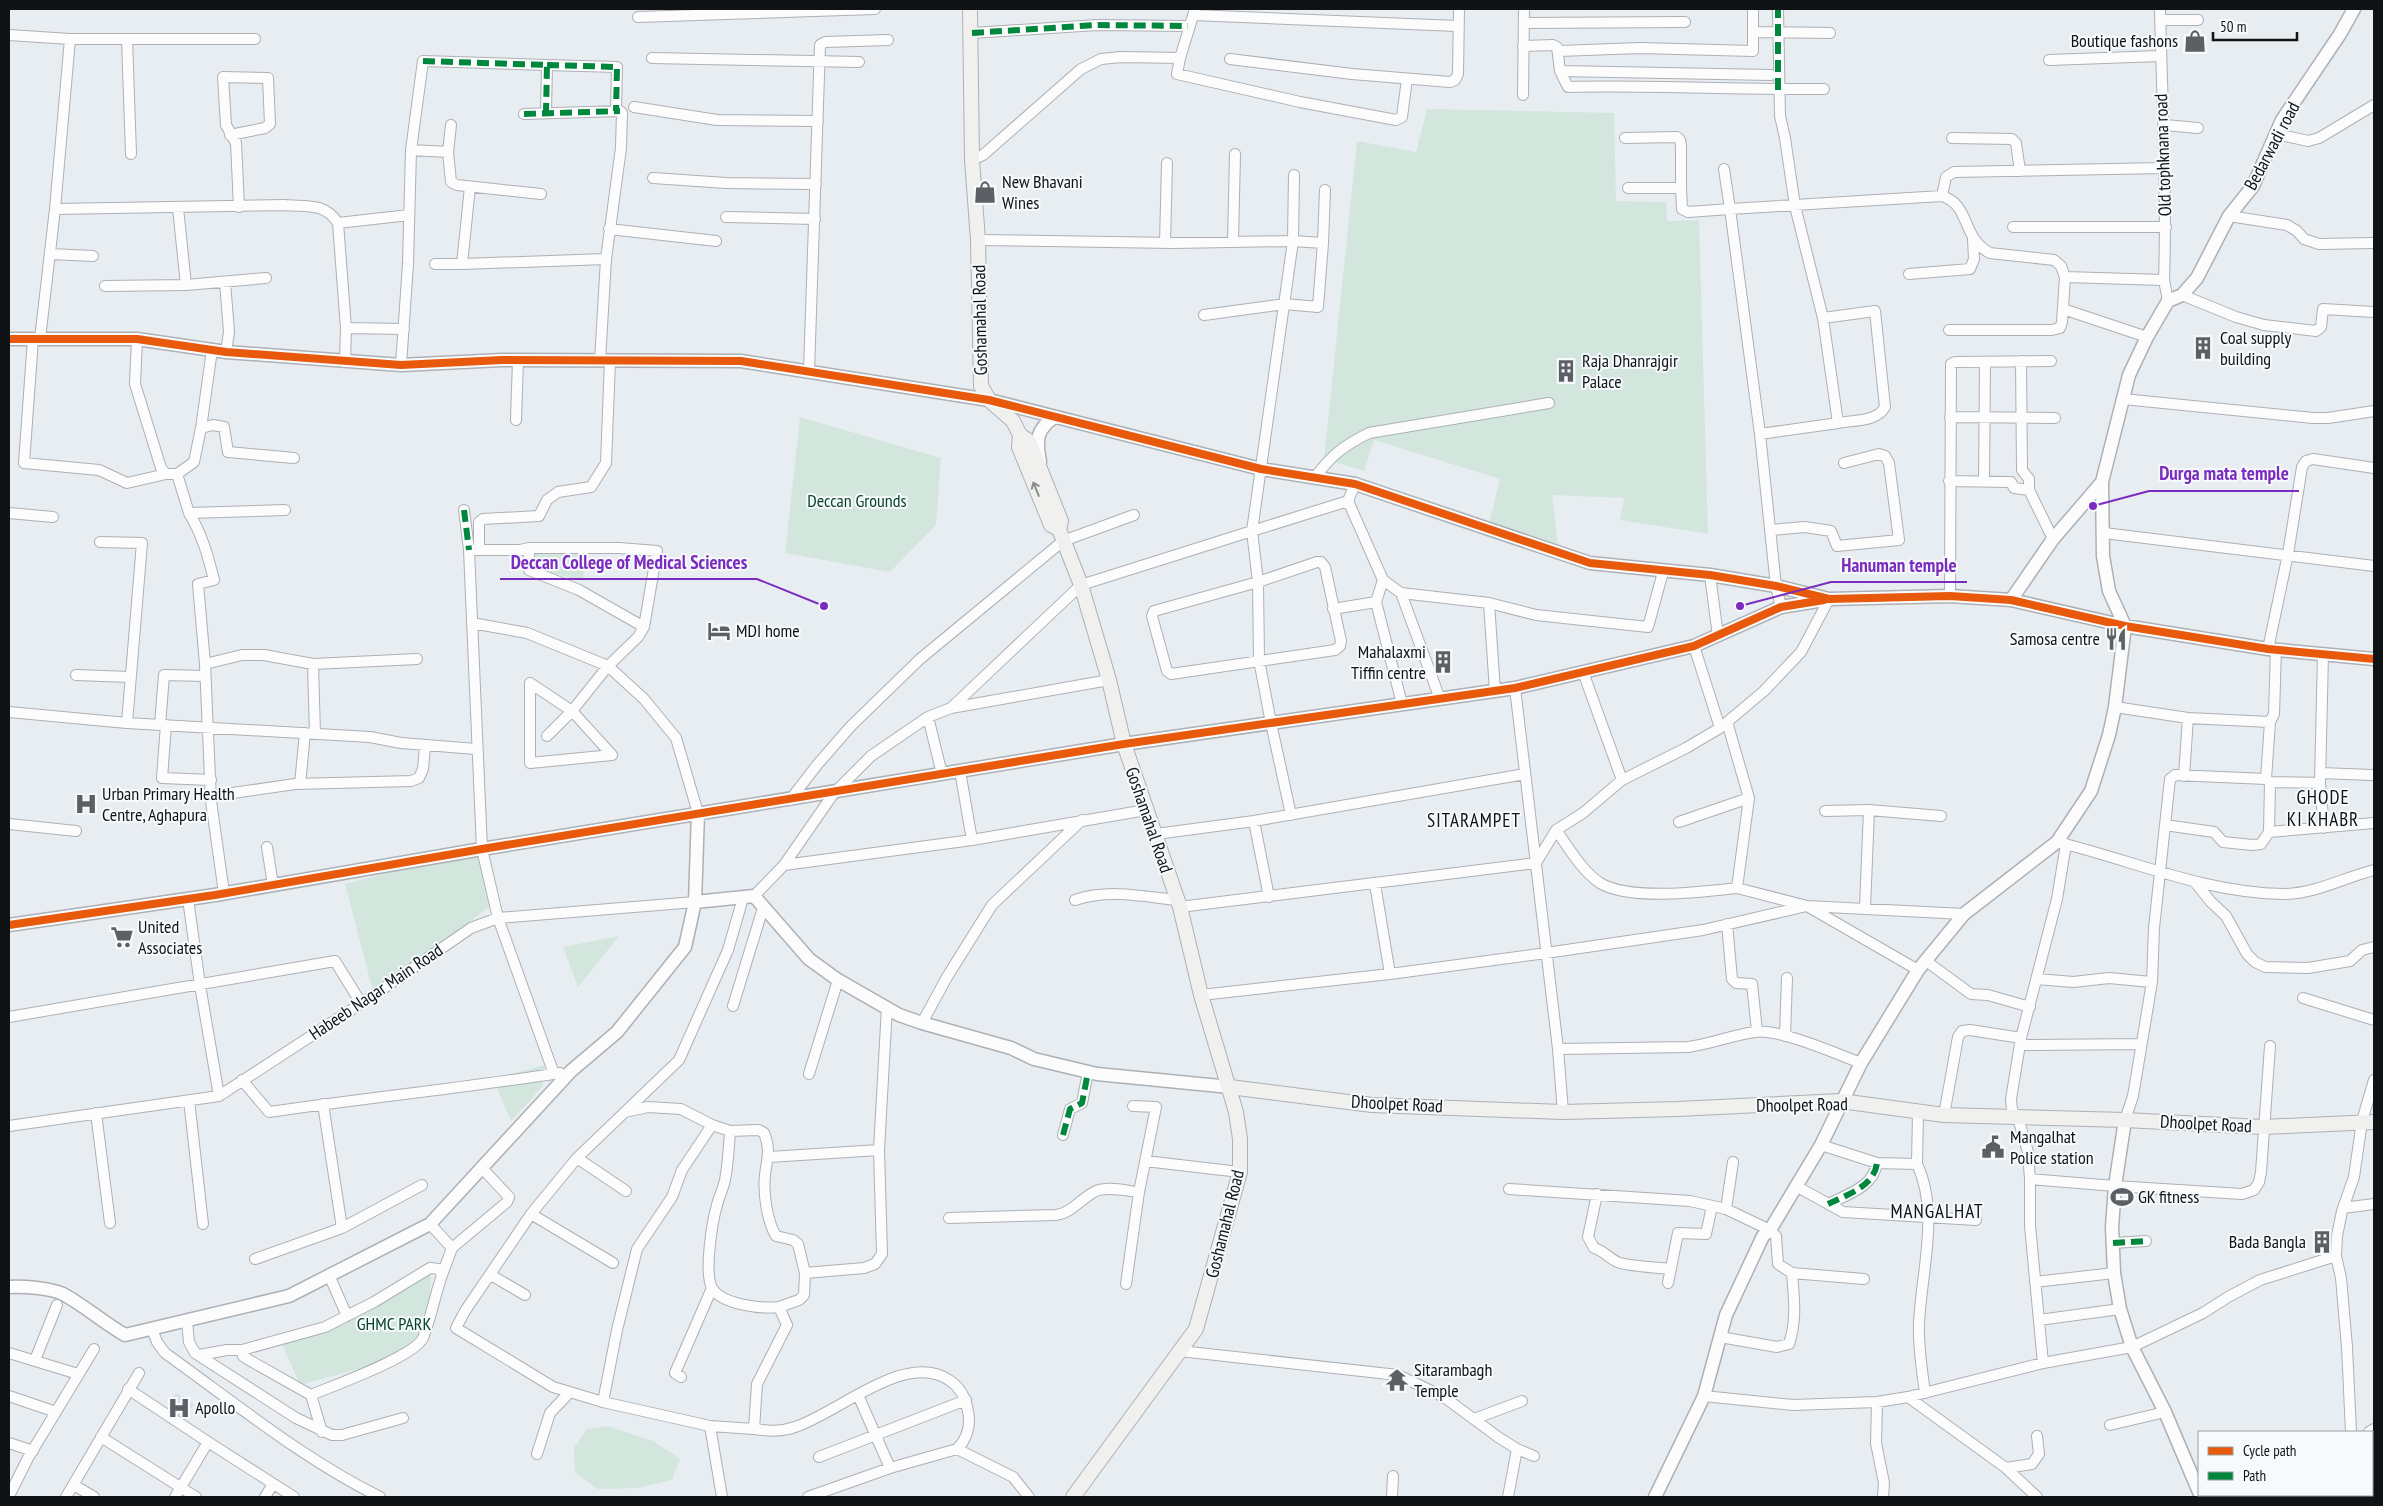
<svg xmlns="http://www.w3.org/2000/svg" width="2383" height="1506" font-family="'PT Sans Narrow',sans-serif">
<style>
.built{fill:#d7e1eb}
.green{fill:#d2e6de}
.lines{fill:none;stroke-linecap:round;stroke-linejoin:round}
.minor-casing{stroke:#adb0b4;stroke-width:12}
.tertiary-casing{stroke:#adb0b4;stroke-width:15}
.secondary-casing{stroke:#adb0b4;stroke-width:16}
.minor{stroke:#fcfcfd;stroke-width:10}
.tertiary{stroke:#fcfcfd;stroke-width:12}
.secondary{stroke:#f0f0ef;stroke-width:14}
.quiet{stroke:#00873e;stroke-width:6;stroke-dasharray:12 6;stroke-linecap:butt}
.cycleway-casing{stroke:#f6fafd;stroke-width:11}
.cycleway{stroke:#e8590c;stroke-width:8}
.oneway{stroke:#8b8d8d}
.labels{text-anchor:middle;stroke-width:4;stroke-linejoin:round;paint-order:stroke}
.poi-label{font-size:18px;fill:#101316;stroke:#f6fafd;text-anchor:start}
.street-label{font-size:18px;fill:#101316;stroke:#f6fafd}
.park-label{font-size:18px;fill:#074329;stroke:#f6fafd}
.neighbourhood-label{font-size:19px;letter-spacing:1px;fill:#101316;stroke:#f6fafd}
.leader{fill:none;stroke:#7b2cbf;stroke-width:2}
.callout-dot{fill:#7b2cbf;stroke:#f6fafd;stroke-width:2}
.callout-label{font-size:19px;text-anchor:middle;font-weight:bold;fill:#7b2cbf;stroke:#f6fafd;stroke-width:4;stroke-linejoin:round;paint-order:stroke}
</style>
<rect width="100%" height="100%" fill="#e8edf2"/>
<path class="built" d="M176,1393L194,1404L182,1423L165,1411Z"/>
<path class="green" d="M1427,109L1614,113L1616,201L1666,202L1667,221L1699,220L1708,534L1620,520L1624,498L1552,495L1558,544L1489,524L1500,479L1374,440L1364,471L1324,459L1357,141L1416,152Z
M800,417L941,458L936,525L890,572L785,553Z
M533,548L589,549L582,581L535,568Z
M482,849L489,907L374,995L345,884Z
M619,936L578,987L563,947Z
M545,1065L542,1087L511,1121L493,1079Z
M431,1269L430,1306L417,1342L369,1366L300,1385L282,1344Z
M608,1426L653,1441L680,1459L672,1480L638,1488L598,1489L575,1473L574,1448L587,1429Z"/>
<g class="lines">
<defs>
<path id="minor" d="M1778,9L1780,116L1785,138L1795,206L1823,318L1838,423L1760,434L1776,586L1781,607
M2160,9C2162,99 2167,189 2164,280L2168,301
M1193,15L1457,26
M638,17L875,9
M2160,20H2198
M1524,23L1685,22
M1753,32L1830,33
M972,33L1097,25L1188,26
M9,35L70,39H255
M127,39L131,154
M1523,46L1553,45L1557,47L1560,71L1568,87C1653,85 1739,90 1824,89
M1559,51L1640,48L1753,51V9
M652,58L859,62
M1180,58L1177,74L1300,102L1396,120L1402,117L1407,79
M1230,59L1352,74L1450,82L1455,80L1458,74L1459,9
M2049,60L2160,56
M547,65L617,67L616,111
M1560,71L1771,75
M1523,95L1524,9
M634,107L717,120L818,121
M524,114L620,111L622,113L621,148L606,259L600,361
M2165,125L2198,128
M2276,134L2308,141L2319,138L2374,105
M230,135L265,128L270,124L268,78L223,77L226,125L236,143L239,207
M1625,138L1677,137L1680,140L1681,146V188
M1952,138L2012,139L2016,143L2020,171
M411,150L448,152L451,182L457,185L541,194
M448,152L451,125
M972,160L983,155L1081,69L1101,59L1121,57L1180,58L1195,9
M1294,175L1293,241L1252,531L1348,501L1355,484
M653,178L726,183L816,184
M470,187L462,264L606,259
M1628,188H1681L1682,209L1688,212L1730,209L1724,169
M1942,196C1971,205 1961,238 1990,253L2054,260L2061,266L2065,277L2164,280
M55,209L284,205C307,207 324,202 338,223L346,328L345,362
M2229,216L2287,225L2297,231L2304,239L2319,244L2372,243
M726,217L815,219
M338,223L409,215
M2013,227H2166
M609,229L716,241
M978,240L1173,243L1293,241L1323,243
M1233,242L1235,154
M1165,243L1167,163
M50,254L93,256
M435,264H462
M1909,274L1970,269L1974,259L1973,239
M225,282L229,332L226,352
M186,285L266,278
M105,286L186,285L178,208
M2182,295L2236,317L2264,325L2316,331L2321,327L2323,309L2374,312
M2063,309L2147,337
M1204,315L1285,304L1318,307L1323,243L1325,190
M1823,318L1875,311L1885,407C1877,422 1853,420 1838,423
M346,328L404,329
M1949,330H2052L2060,328L2062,322L2065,277
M33,339L24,463L99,470L127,483L166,474
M40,339L55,209L70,39
M137,339L135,384L161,468L166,474H177L194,462L201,428L213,425L224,427L228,452L294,458
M2021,361L2022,470L2029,479V490
M401,365L408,264L411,150L423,61L547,65L546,112
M809,371L820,45L825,42L888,40
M2123,399L2313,418H2328L2374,411
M1950,417L2055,418
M516,420L518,360
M201,428L212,350
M1760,434L1730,209L1942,196L1946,177L1954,172L2165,168
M177,474L189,513L285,510
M1315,477C1332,455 1343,446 1369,433L1549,403
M1949,481L2011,482L2014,488L2029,490L2053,539
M1984,481L1985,362
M1348,501L1383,580L1401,593L1489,603L1536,615L1648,627L1663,572
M464,510L469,550L482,849L498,918L554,1074
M9,513L53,517
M189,513C202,534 208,556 214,580L198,584L205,664L211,801L224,893
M1771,530L1805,527L1831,531L1837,546L1899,540L1889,463L1885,456L1879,454L1844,463
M2104,533L2374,566
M100,542L142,543L127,723
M479,549V522L483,519L539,516L547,500L558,492L591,487L606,463L610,361
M469,550H520L529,548H619L657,551L644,627L579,590L529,570V548
M1317,562H1321L1325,567L1341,641L1340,646L1335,650L1178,673L1171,674L1167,671L1152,616L1154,611L1258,582Z
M1710,575L1718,636
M1401,593L1440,699
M1950,596L1951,364L1955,362L2051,361
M1376,602L1402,704
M1489,603L1495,691
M1333,609L1376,602L1383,580
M472,623L527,633L608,666L644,699L676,738L698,813
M1694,646L1720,728
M2268,649L2288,554L2302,467L2306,461L2313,459L2374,468
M205,664L242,655H264L313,664L315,734
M313,664L417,659
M1583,672L1622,780
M76,675L130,677
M1109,680L951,708L1081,585L1252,531L1258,582L1259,660L1271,723L1291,815
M530,683V763L612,755
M530,683L572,711L612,755
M1515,688L1558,1049L1563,1112
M2115,707L2188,718L2270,722L2266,779L2270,782L2320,783L2323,654
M9,712L127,723L370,737L401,743L476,749
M2270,722L2274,714L2276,649
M160,725L164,675L205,676
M166,725L162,778L211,780
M547,736L572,711L608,666L638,637L644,627
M960,771L972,840
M2320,773L2372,775
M942,774L928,717L951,708
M2184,776L2188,718
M2266,779L2175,775L2170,779L2165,825L2214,832L2223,842L2252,845L2261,844L2269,832L2374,823
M2320,783L2324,828
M300,784L305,733
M212,796L295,784L411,781L419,778L423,769L425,746
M790,800L817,765L851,726L920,659L1063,541L1134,515
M1825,811L1869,810L1941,816
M1254,821L1269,897
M1679,822L1749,798
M9,824L76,831
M1556,830C1569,848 1581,870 1600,883C1630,901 1702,892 1737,888L1749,798L1727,722
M2269,832L2270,782
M1156,834L1254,821L1525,774
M2061,843C2134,861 2206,893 2283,894C2315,894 2343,878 2374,870
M267,847L273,885
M784,865L972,840L1146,810
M2194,881L2211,902L2226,916L2247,954L2255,962L2265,967L2308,968L2350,961L2362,950L2374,947
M1375,884L1390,974
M1737,888L1807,906L1964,914
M754,896L784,865L834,793L871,756L928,717
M188,899L200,985L219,1096
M1075,900C1107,889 1142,896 1176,900
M1180,907L1536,863L1556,830L1583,813L1622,780L1686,748L1720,728L1764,691L1801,652L1829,599
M1865,908L1869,810
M1727,924L1732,979L1736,983L1752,984L1757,1031
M1926,961L1971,994L1988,995L2030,1007
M2037,979L2073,982L2109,978L2151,982
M1201,995L1390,974L1546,953L1703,930L1807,906L1918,970
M2303,998L2374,1020
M733,1006L763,908
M9,1017L335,961L361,1003
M922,1023L947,977L992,905L1082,820
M1785,1036L1787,978
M2020,1045L2141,1044
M1558,1049L1688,1047C1711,1044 1732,1035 1755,1032C1778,1028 1837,1054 1861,1063
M809,1074L838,980
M242,1080L269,1112C366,1098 463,1088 560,1073
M189,1100L203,1224
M323,1104L342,1228L422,1185
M625,1112L648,1107L681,1109L712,1125
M96,1113L110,1223
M1944,1115L1958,1037L1962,1031L1970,1030L2021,1038
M2125,1120L2133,1096L2152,982L2154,928L2165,825
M9,1126L219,1096L374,995L471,928L498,918L695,902
M730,1131L712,1125L682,1170L672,1197L637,1249L617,1330L603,1402L710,1426L754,1429L757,1384L787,1325L779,1307L799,1300L804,1295L805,1273
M1063,1135L1070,1109L1082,1103L1088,1072
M1821,1145L1877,1163L1917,1164C1940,1213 1921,1273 1919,1324C1918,1347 1922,1370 1925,1393
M769,1157L879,1150
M577,1158L626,1191
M1145,1161L1240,1172
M1917,1164L1918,1112
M2030,1179L2028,1152L2018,1118L2012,1110L2011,1099L2021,1038L2057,899L2066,844
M1796,1186L1843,1212L1976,1220
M1509,1189L1690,1201L1726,1209L1770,1230L1776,1236L1778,1264L1792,1273L1864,1279
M1597,1194L1588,1237L1594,1248C1605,1251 1610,1260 1620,1263C1636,1267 1655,1267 1671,1269
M1828,1204C1846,1195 1874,1187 1877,1163
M2343,1208L2374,1204
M1726,1209L1733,1162
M531,1214L613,1263
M949,1218L1056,1215C1072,1213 1081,1198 1096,1191C1108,1186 1126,1191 1139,1192
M430,1224L452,1248
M2113,1243L2146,1241
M255,1259L342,1228
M329,1275L347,1316
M442,1275L452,1248L507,1202L509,1197L481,1167
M491,1275L525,1295
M2035,1282L2114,1273
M1668,1283L1678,1233L1706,1234L1712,1206
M1126,1284L1139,1192L1156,1107L1133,1106
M779,1307C762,1309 722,1305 712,1288C704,1273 712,1222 717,1205C719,1197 723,1189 725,1180C728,1164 729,1147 730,1131L759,1130L764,1133C771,1150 767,1158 765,1175C763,1193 767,1221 776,1236L793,1240L798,1244L805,1273L864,1268L875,1264L882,1254L879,1150L887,1007
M2039,1320L2120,1309
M187,1321L189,1342L195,1353L296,1418L332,1435H342L403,1418
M152,1329L157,1342L165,1353C235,1403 303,1459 380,1497
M1720,1337L1777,1347L1789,1344C1797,1320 1794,1298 1792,1273
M1180,1351L1398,1375L1444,1397L1498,1437L1517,1449L1534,1456
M9,1353L78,1374
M199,1355L227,1350H242
M35,1360L57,1305
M2043,1363L2030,1226V1179L2115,1186L2242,1194L2254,1190L2259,1182L2261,1172L2270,1046
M681,1377L675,1373L712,1288
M128,1389L208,1442
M311,1395C332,1386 414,1357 423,1338C431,1318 435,1295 442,1275L439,1269L430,1268L374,1302L325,1327L242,1350L243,1356L249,1360L311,1395L322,1432
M858,1395L890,1468
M9,1396L56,1412
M1704,1396L1793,1405L1877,1402L1908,1397L2006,1468L2037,1497
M1908,1397L2043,1363L2132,1347L2203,1313L2228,1297L2260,1280L2336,1256
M603,1402L553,1387L456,1328L465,1311L531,1214L577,1158L679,1060L728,950L743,898
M1877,1402L1876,1443L1884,1483L1883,1497
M1474,1419L1522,1401
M2110,1425L2165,1412
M710,1426L722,1497
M754,1429C769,1431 781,1432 795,1427C837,1414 906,1350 949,1380C960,1387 966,1399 968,1411C971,1425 967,1439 957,1449L890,1468L808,1497
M2351,1432L2347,1347L2341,1278L2336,1256L2337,1236L2342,1211L2354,1177L2362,1121L2374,1080
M2369,1432L2374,1429
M101,1437L196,1497
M9,1443L33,1451
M957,1449L1013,1477L1029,1497
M537,1454L550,1413L569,1393
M819,1457L966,1400
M2006,1468L2032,1464L2039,1454L2037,1436
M74,1485L94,1497
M9,1496L28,1458L94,1349
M66,1497L139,1373
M175,1497L208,1442L294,1497
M265,1497L273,1484
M1392,1497L1393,1476
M1508,1497L1517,1449
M2343,1497L2345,1495"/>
<path id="tertiary" d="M9,339H137L226,352L401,365L502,360L741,361L989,400L1261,469L1355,484L1590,563L1710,575L1776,586L1829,599L1950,596L2011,600L2125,626L2268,649L2374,659
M1040,462C1036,440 1036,429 1055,417
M2011,600L2053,539L2102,482L2129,375L2147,337L2168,301L2182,295L2197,278L2229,216L2253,186L2282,120L2340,34L2354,9
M695,902L754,896L809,959L838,980L899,1015L922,1023L1011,1048L1034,1059L1097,1074L1230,1087
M9,925L215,895L482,849L1124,744L1515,688L1694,646L1781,607L1824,600
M2125,1120L2115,1186L2112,1227L2114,1273L2120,1309L2132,1347L2165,1412L2199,1492
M9,1287C23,1286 50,1288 63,1294C85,1306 104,1323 125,1335L289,1296L430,1224L571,1071L617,1032L685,947L695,902L698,813
M1655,1497L1704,1396L1726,1315L1763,1236L1770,1230L1821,1145L1861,1063L1918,970L1964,914L2057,842L2091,791L2109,735L2115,707L2125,626L2109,591L2103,556L2102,482"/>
<path id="secondary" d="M970,9L972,160L978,240L981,386L989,400L1013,421L1020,435L1019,447L1051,525L1059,529L1081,585L1109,680L1124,744L1180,907L1201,995L1236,1112L1240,1139V1172L1196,1329L1073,1497
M1020,435L1029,441L1061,521L1059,529
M1230,1087L1372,1105L1563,1112L1678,1109L1841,1101L1944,1115L2125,1120L2263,1127L2374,1122"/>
</defs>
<use href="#minor" class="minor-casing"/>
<use href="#tertiary" class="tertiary-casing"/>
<use href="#secondary" class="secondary-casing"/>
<use href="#minor" class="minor"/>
<use href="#tertiary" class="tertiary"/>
<use href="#secondary" class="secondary"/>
<path class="quiet" d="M972,33L1097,25L1188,26
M423,61L547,65L546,112
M547,65L617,67L616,111
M1778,90V9
M524,114L620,111
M464,510L469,550
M1063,1135L1070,1109L1082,1103L1088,1072
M1828,1204C1846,1195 1874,1187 1877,1163
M2113,1243L2146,1241"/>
<defs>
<path id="cycleway" d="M9,339H137L226,352L401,365L502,360L741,361L989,400L1261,469L1355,484L1590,563L1710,575L1776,586L1829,599L1950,596L2011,600L2125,626L2268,649L2374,659
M9,925L215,895L482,849L1124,744L1515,688L1694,646L1781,607L1824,600"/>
</defs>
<use href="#cycleway" class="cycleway-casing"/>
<use href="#cycleway" class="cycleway"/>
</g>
<defs><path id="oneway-shaft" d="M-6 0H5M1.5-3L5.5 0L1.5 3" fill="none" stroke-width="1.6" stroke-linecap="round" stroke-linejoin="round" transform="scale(1.25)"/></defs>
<use class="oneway" href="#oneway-shaft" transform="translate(1036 489) rotate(-112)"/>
<defs>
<symbol id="shop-bare" viewBox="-9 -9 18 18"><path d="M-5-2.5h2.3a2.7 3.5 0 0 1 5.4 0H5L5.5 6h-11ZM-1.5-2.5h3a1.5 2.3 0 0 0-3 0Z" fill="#5c5f63" stroke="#f6fafd" stroke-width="2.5" paint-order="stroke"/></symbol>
<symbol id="building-bare" viewBox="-9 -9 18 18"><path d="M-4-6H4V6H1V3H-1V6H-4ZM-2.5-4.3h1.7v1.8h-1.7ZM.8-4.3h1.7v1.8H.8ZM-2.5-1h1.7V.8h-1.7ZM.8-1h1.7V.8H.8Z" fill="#5c5f63" stroke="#f6fafd" stroke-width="2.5" paint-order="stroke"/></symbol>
<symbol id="hotel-bare" viewBox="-9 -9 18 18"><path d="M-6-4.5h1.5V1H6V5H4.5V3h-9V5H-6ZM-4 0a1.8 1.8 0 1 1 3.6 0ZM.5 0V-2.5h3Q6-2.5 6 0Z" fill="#5c5f63" stroke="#f6fafd" stroke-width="2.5" paint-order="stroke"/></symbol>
<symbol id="restaurant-bare" viewBox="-9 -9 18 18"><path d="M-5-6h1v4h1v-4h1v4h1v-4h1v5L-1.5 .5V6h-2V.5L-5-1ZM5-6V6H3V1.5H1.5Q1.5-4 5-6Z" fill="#5c5f63" stroke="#f6fafd" stroke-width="2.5" paint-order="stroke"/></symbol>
<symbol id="hospital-bare" viewBox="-9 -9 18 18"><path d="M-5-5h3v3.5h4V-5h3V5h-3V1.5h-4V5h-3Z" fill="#5c5f63" stroke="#f6fafd" stroke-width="2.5" paint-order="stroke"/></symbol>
<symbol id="supermarket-bare" viewBox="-9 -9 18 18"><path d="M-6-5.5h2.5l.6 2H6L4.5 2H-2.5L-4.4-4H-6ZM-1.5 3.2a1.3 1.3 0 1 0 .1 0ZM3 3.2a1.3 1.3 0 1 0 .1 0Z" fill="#5c5f63" stroke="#f6fafd" stroke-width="2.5" paint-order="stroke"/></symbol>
<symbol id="civic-bare" viewBox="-9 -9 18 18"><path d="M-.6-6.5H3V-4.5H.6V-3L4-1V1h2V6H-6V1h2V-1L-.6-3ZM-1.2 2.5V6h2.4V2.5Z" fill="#5c5f63" stroke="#f6fafd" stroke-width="2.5" paint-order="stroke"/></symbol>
<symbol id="stadium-bare" viewBox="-9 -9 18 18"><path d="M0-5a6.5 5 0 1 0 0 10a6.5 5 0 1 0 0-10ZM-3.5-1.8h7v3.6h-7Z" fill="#5c5f63" stroke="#f6fafd" stroke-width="2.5" paint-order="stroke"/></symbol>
<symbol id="temple-bare" viewBox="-9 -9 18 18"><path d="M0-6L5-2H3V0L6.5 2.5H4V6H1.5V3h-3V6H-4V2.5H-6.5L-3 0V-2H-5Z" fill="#5c5f63" stroke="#f6fafd" stroke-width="2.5" paint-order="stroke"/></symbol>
</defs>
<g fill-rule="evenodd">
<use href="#shop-bare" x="2179" y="25" width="32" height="32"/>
<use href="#shop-bare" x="969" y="176" width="32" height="32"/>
<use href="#building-bare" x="2187" y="332" width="32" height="32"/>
<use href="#building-bare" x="1550" y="355" width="32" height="32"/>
<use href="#hotel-bare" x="703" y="615" width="32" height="32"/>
<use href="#restaurant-bare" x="2100" y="623" width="32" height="32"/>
<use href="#building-bare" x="1427" y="646" width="32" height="32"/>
<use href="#hospital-bare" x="70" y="788" width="32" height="32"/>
<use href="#supermarket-bare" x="106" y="921" width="32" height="32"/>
<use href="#civic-bare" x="1977" y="1131" width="32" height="32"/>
<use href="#stadium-bare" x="2106" y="1181" width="32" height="32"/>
<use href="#building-bare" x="2306" y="1226" width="32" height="32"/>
<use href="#temple-bare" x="1381" y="1364" width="32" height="32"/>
<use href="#hospital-bare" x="163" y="1392" width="32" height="32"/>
</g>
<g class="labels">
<g class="poi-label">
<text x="2178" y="47" text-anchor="end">Boutique fashons</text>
<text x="1002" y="188">New Bhavani<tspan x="1002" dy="21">Wines</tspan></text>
<text x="2220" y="344">Coal supply<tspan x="2220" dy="21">building</tspan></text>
<text x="1582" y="367">Raja Dhanrajgir<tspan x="1582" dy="21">Palace</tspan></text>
<text x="736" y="637">MDI home</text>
<text x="2100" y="645" text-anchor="end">Samosa centre</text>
<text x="1426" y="658" text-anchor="end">Mahalaxmi<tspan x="1426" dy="21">Tiffin centre</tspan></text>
<text x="102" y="800">Urban Primary Health<tspan x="102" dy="21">Centre, Aghapura</tspan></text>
<text x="138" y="933">United<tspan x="138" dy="21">Associates</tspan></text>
<text x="2010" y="1143">Mangalhat<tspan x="2010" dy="21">Police station</tspan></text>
<text x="2138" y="1203">GK fitness</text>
<text x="2306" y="1248" text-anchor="end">Bada Bangla</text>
<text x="1414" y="1376">Sitarambagh<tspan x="1414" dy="21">Temple</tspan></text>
<text x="195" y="1414">Apollo</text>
</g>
<g class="street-label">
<text transform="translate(2272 146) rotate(-62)" y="6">Bedarwadi road</text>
<text transform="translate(2163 155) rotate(-92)" y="6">Old tophknana road</text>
<text transform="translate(980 320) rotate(-91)" y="6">Goshamahal Road</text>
<text transform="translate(1149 820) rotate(71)" y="6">Goshamahal Road</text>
<text transform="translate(376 992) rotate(-34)" y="6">Habeeb Nagar Main Road</text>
<text transform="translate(1397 1104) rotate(3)" y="6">Dhoolpet Road</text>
<text transform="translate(1802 1105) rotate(-1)" y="6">Dhoolpet Road</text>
<text transform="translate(2206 1124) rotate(3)" y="6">Dhoolpet Road</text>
<text transform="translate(1225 1224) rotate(-76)" y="6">Goshamahal Road</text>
</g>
<g class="park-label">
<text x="857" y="507">Deccan Grounds</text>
<text x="394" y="1330">GHMC PARK</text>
</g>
<g class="neighbourhood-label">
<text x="2323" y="804">GHODE<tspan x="2323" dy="22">KI KHABR</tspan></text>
<text x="1474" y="827">SITARAMPET</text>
<text x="1937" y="1218">MANGALHAT</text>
</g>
</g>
<path class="leader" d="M2093 506L2149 491H2299M824 606L757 579H500M1740 606L1831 582H1967"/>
<g class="callout-dot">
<circle cx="2093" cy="506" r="5"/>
<circle cx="824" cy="606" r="5"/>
<circle cx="1740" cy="606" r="5"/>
</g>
<g class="callout-label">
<text x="2224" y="480">Durga mata temple</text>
<text x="629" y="569">Deccan College of Medical Sciences</text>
<text x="1899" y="572">Hanuman temple</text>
</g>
<rect width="2383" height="1506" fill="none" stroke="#101316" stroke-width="20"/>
<rect x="2198" y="1431" width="175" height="65" fill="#f6fafd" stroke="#9a9ea1"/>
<rect x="2208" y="1447" width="25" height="8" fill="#e8590c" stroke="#9a9ea1"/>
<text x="2243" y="1456" font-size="15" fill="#101316">Cycle path</text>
<rect x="2208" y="1472" width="25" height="8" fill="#00873e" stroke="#9a9ea1"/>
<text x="2243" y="1481" font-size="15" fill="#101316">Path</text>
<path d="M2213 32v8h84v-8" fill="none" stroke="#101316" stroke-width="2.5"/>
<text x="2220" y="32" font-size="15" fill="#101316" stroke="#f6fafd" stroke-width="4" paint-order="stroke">50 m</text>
</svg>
